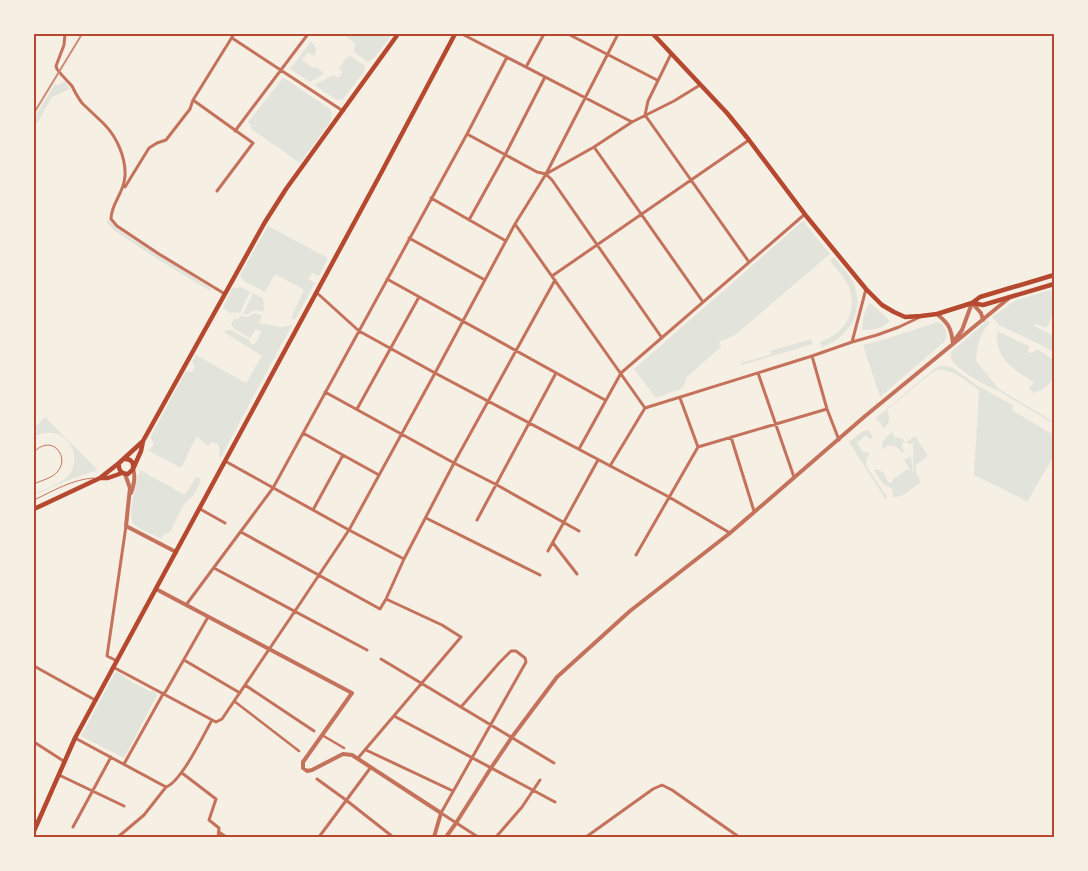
<svg xmlns="http://www.w3.org/2000/svg" width="1088" height="871" font-family="'IBM Plex Sans',sans-serif">
<style>
.green{fill:#e2e4dc}
.lines{fill:none;stroke-linecap:round;stroke-linejoin:round}
.service{stroke:#c5725c;stroke-width:1}
.pedestrian{stroke:#c5725c;stroke-width:2.5}
.minor{stroke:#c5725c;stroke-width:3}
.tertiary{stroke:#c5725c;stroke-width:4}
.secondary{stroke:#b5482f;stroke-width:4.5}
.rail{stroke:#cf8b77;stroke-width:2}
.neatline{fill:none;stroke:#b5482f;stroke-width:2}
</style>
<rect width="100%" height="100%" fill="#f6efe4"/>
<path class="green" d="M343,34H392L375,57L368,62L354,52V47L356,44Z
M311,41L316,48L315,56L308,52L302,60L313,68L315,67L323,72L322,75L310,82L290,69Z
M351,56L365,66L364,72L343,99L337,100L314,85L334,75L338,78L343,72L339,69L346,58Z
M283,78H284L330,109L332,113L330,122L300,163L250,128L251,125L248,122Z
M65,81L70,89L52,97L38,122L34,126V118L55,84L58,85Z
M107,219L125,234L211,288L210,291L151,255L115,231L107,223Z
M803,221L830,254L735,335L719,342L721,347L687,377L683,388L656,398L634,369Z
M268,226L328,258L319,276L312,273L308,279L315,283L295,320L291,318L304,290L275,274L265,292L244,281L240,275Z
M834,257C840,265 848,273 853,282C866,310 849,338 822,347L820,342C846,334 860,308 847,283C843,275 835,268 830,261Z
M233,287L236,288L241,287L250,292L240,313L235,312L230,313L223,308Z
M1054,289V313L1046,328L1036,324L1034,326L1054,336V353L1043,346L1003,327L999,325L992,317L1016,300Z
M253,293L263,298L264,309L263,312L255,310L248,314H243Z
M871,303L890,321C883,328 874,330 864,330L862,328C863,320 864,307 871,303Z
M255,313L262,315L259,323L282,327L292,325L220,459L219,447L218,444L211,442L208,446L197,437C190,446 187,458 181,468L147,450L150,449L154,443L150,438L186,371L192,372L195,366L192,362L196,355L246,383L262,356L224,332L227,330H231L249,340L251,344H255L261,332L256,329L250,338L234,329L231,324L234,319H238L241,316L247,317Z
M988,320L990,323C979,332 977,349 976,361L999,389L1054,422V424L997,390C987,387 956,369 952,360C950,357 951,355 951,352Z
M938,322C946,326 949,334 944,342L880,397L863,345L882,340Z
M997,331L1029,346L1028,352L1032,353L1037,349L1054,360V379L1043,389L1034,393L1029,388L1034,382C1013,370 994,357 997,331Z
M811,339L813,344L742,365L741,363L772,354L770,351Z
M939,366H946L953,368L975,384L1014,406L1012,410L1054,435V456L1027,502L1017,496L974,475L979,390C966,381 950,366 934,371L888,409L887,411C891,418 890,424 883,429L881,423L876,420V418L934,369Z
M45,417L98,470L66,481L34,495V494C44,489 61,484 68,476C81,461 73,436 53,433C46,432 40,434 34,436V428Z
M868,430L872,435V438L870,439L866,435L857,443L863,452L870,453L866,460L867,467L885,494L887,496L886,500L849,442L863,431Z
M893,432V435L895,437L901,438L906,442L902,443V448L904,451L902,453C897,445 890,443 883,449L882,448C882,440 886,436 893,432Z
M915,436L928,456L916,465V473L919,477L920,483C912,488 902,499 892,497L893,492L891,488L883,484L874,470L876,469L883,472L889,483H891L894,478H896L897,477V476L904,472V471L910,469L904,460L911,456L913,472H914L913,461V444H908L907,442Z
M140,470L185,495L196,477L199,478L201,481L193,496L184,504L170,532L163,535L162,539C154,535 140,530 134,524C126,517 137,481 140,470Z
M117,672L125,677V678L151,692L152,690L157,694L156,697L124,758L81,736L115,673Z"/>
<g class="lines">
<path class="service" d="M34,452C52,433 70,457 58,471C53,478 42,480 34,484
M34,500C53,491 73,479 94,478"/>
<path class="pedestrian" d="M234,701L299,751
M322,735L344,748"/>
<path class="minor" d="M65,34L64,45L56,66L57,69C61,75 67,80 72,86C75,92 78,98 82,103C89,110 97,117 104,124C117,137 126,158 125,176C124,194 111,203 111,219L117,226L159,254L225,294
M462,34L632,122
M568,34L657,80
M232,38L343,111
M671,54L648,101L645,115L749,262
M526,67L544,34
M193,100L253,143L217,191
M235,131L308,34
M467,134L537,172L546,174L552,180L662,338
M594,147L703,302
M546,174L594,147L632,122L674,101L700,85
M125,187L149,148L157,143L166,140L190,109L193,100L234,34
M431,198L506,241
M469,220L505,155L545,77
M515,224L645,408
M409,238L485,280
M552,276L749,140
M387,279L605,400
M316,292L359,331L435,373L669,497L730,533
M852,342L866,289
M812,356L827,409L839,440
M758,373L794,477
M325,392L454,463L497,485L579,531
M680,398L698,447
M645,408L812,356L852,342L877,335L899,327L920,317
M357,409L419,297
M303,433L379,475
M731,437L754,511
M579,449L621,373L805,214
M225,461L349,530L404,559
M610,466L645,408
M200,509L225,523
M313,510L343,455
M426,518L540,575
M477,520L556,373
M241,532L380,609L386,599L442,625L461,637L358,758
M553,543L577,574
M548,551L598,460
M636,555L698,447L827,409
M214,568L367,650
M386,599L404,559L454,463L555,280
M186,605L273,488L467,134L507,57
M381,659L554,763
M184,660L240,693
M117,661L107,656L126,526
M34,666L95,700
M113,667L216,722L222,719L295,611L349,530L435,373L515,224L546,174L618,34
M245,685L314,731
M461,707L499,663L511,651H516L525,658L526,662L441,813L478,837
M394,716L555,802
M75,738L166,787
M34,742L65,762
M366,750L453,791
M124,764L163,694L166,691L208,617
M182,773L216,799L209,820L219,828L218,837
M59,775L124,806
M317,779L346,800L393,837
M73,827L111,757
M219,832L226,837
M118,837L144,815L166,787C181,782 203,736 212,720
M319,837L371,767
M496,837L522,807L540,780
M586,837L653,789L662,785L672,790L739,837"/>
<path class="tertiary" d="M937,314C949,324 951,328 953,343
M954,341L962,330L972,303L981,313L983,320
M125,474L130,488L126,526L176,552
M131,493C134,485 136,477 133,469
M156,589L352,693L303,762V768L307,771L312,770L343,754L352,755L441,813L434,837
M446,837L456,823L491,768L512,737L557,677L630,611L730,533L864,417L1009,298"/>
<path class="secondary" d="M653,34L727,113L749,140L807,217L866,289L882,305L894,312L905,317L921,316L937,314L972,303L980,297L1054,275
M972,303L983,305L1054,284
M125,459C131,459 134,462 133,469L128,474C121,474 118,470 119,463L142,442
M133,469L141,451L143,441L265,222L286,189L398,34
M100,478H108L122,473
M34,509L100,478L119,463
M34,831L75,738L380,175L455,34"/>
<path class="rail" d="M34,113L82,34"/>
</g>
<rect width="1088" height="871" fill="none" stroke="#f6efe4" stroke-width="70"/>
<rect x="35" y="35" width="1018" height="801" class="neatline"/>
</svg>
